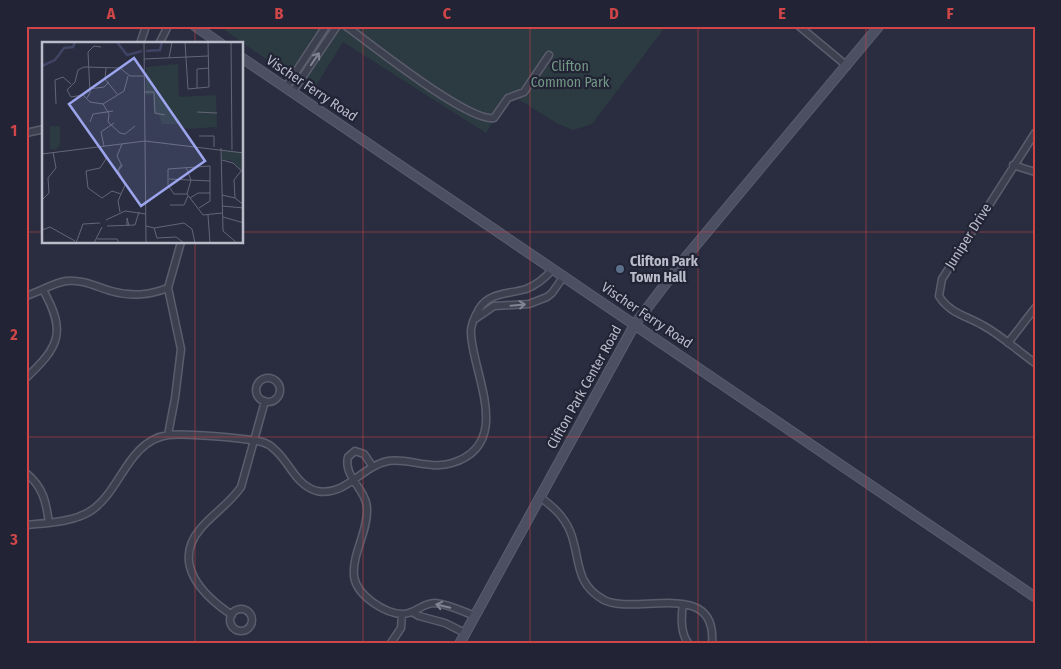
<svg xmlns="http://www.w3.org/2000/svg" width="1061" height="669" font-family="'Fira Sans Condensed',sans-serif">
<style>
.green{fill:#2c3a41}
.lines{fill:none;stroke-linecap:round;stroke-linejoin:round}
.street-casing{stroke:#5b5d6d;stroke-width:9}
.secondary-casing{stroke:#5b5d6d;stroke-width:11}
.street{stroke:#3d404f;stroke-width:6}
.secondary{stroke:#4c4e62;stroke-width:9}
.oneway{stroke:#828493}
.grid{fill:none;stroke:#d04648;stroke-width:1;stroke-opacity:0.55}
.service-dot{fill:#5c6f8a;stroke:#222435;stroke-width:2}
.labels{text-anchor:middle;stroke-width:4.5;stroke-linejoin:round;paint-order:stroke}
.park-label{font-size:14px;fill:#749886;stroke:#222435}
.street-label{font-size:14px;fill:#babcca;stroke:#222435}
.poi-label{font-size:14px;font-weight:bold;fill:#babcca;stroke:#222435;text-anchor:start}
.inset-river{fill:none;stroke:#3f4465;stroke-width:2.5}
.inset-road{fill:none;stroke:#636677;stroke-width:1}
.view{fill:#9ba4ed;fill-opacity:0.15;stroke:#9ba4ed;stroke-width:2.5}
.inset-edge{fill:none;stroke:#babcca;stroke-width:2.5}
.neatline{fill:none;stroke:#d04648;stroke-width:2}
.grid-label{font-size:16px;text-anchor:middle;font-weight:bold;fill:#d04648}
</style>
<rect width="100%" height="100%" fill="#292d3f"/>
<path class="green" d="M219,26H666L592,124L573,130L558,124L518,99L504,103L486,133L343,42L312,92Z"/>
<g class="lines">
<defs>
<path id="street" d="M346,26C371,44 468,122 494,118L508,98L524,92L549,55
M799,26L847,66
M140,44L146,26
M159,44L168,26
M286,87L326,26
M293,91L337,26
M26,133L44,129
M1035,133L942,279L939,296C949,313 967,316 984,326C1002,336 1018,351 1035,363
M1013,165L1035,172
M26,296C39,292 53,283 66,281C82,279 97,287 111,291C132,297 149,295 168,288
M475,319L494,306L529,304L547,297L552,293L564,276
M1008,343L1035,308
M26,378C59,347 67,332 43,290
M256 390a12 12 0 1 1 24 0a12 12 0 1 1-24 0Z
M168,435L175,398L181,349L168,288L181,242
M373,467L364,454L355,451L348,457C343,477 367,490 367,509C368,532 352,553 354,576C356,595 385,614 403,614C415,614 422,603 435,603C448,604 462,611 475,616
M26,473C43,487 46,501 49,523
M540,497C553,507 563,515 570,531C581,557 573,583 604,600C636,616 717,578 712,643
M26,525C47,523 75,522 92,510C121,490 128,441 168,435C184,433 245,438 262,442C266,443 271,446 274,449C290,462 295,485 317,491C345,497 362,466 388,461C409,458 431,470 452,463C514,444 473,375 471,334C470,326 475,316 479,309C489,292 510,294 526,289C537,285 545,278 553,269
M683,604C681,617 680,632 688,643
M230 620a11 11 0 1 1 22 0a11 11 0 1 1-22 0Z
M412,612L419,616L445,623L465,633
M232,615C202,595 171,563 201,528C214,513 230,503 241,487L265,401
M391,643L401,628L402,614"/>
<path id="secondary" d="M195,26L221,44
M242,58L1035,597
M460,643L635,324L686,257L879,26"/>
</defs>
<use href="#street" class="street-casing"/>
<use href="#secondary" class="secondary-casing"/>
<use href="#street" class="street"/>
<use href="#secondary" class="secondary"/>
</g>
<defs><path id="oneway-shaft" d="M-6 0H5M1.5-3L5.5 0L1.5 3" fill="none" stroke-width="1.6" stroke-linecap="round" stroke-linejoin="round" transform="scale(1.25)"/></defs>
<g class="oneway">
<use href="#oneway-shaft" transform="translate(315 59) rotate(-56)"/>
<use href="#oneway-shaft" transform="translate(518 305) rotate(-5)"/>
<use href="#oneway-shaft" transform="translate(443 606) rotate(-166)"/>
</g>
<path class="grid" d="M195,26V44M363,26V643M530,26V643M698,26V643M866,26V643M26,232H44M242,232H1035M195,242V643M26,437H1035"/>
<circle class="service-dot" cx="620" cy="269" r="5"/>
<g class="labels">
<g class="park-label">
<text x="570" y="71">Clifton<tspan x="570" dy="16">Common Park</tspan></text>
</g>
<g class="street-label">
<text transform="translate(312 88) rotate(34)" y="5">Vischer Ferry Road</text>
<text transform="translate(968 236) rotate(-58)" y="5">Juniper Drive</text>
<text transform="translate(647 315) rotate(34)" y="5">Vischer Ferry Road</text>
<text transform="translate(584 387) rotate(-61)" y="5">Clifton Park Center Road</text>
</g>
<g class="poi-label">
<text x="630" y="266">Clifton Park<tspan x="630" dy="16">Town Hall</tspan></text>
</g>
</g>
<g transform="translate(42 42)">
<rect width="201" height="201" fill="#292d3f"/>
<path d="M136,22L137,55L174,53L175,85L145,87L136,82H120L117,73L112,72L111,53H104V25ZM8,84H18V102L14,108L8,107ZM180,107L201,111V130L190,119L180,117Z" fill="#2c3a41"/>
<path class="inset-river" d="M75,0L85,13L100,9M104,9L118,8L120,0M0,24L13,18L22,6L31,5L33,0"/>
<path class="inset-road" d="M102,0L104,201M143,0L146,47L167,45L166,0M189,0L190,108M127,16L130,0M102,17L166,14M64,26L63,37L75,52M155,46V27L167,26M47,47L62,45L67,40M103,50H112L113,71L123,73M45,56L48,51L46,10L52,4L59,5M14,62L13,38L21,35L29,42M61,62L82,49L86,34M155,70L175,71M48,80L51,72L71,69M93,84L83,92L78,91L66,80L67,72L61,62L48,60L41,53L29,55L25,48L33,40L36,28L42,25L78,26L88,34H102M157,94H172V105M62,104L59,90L72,81M58,105L64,117L58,126L44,129L46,146L60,156L70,149L79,152M179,106L181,189L195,201M0,112L103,99L202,111M180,118L191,121L202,131M144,125L149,138L145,152M76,129L80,124L75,114L80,102M127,137L168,139M180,153L193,156L202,163M148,156L156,151H168M193,156L192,138L199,129M0,158L7,151L6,136L14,126L11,110M128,163H142L146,154M180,164L202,166M157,166L168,159V124L126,127V143L132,152H145L161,173L180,171M78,170L76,159L83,143L76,128L79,123M166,173L168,201M181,175L202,181M64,178L83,169L104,172M65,184L93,183L97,170M85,184V176L87,184M104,184L112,186L142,181L150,187L153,201M112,186L115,196L134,195L142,201M0,188L8,185L33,199M55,197H75L77,201M34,201L41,182L58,181M52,201L60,185"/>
<path class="view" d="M92,16L163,119L99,164L27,62Z"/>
<rect width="201" height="201" class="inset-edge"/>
</g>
<rect width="1061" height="669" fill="none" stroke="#222435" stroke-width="55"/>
<rect x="28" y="28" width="1006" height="614" class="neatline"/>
<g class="grid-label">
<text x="111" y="19">A</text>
<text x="279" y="19">B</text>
<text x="447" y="19">C</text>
<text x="614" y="19">D</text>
<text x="782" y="19">E</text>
<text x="950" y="19">F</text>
<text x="14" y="136">1</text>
<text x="14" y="340">2</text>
<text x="14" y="545">3</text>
</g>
</svg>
